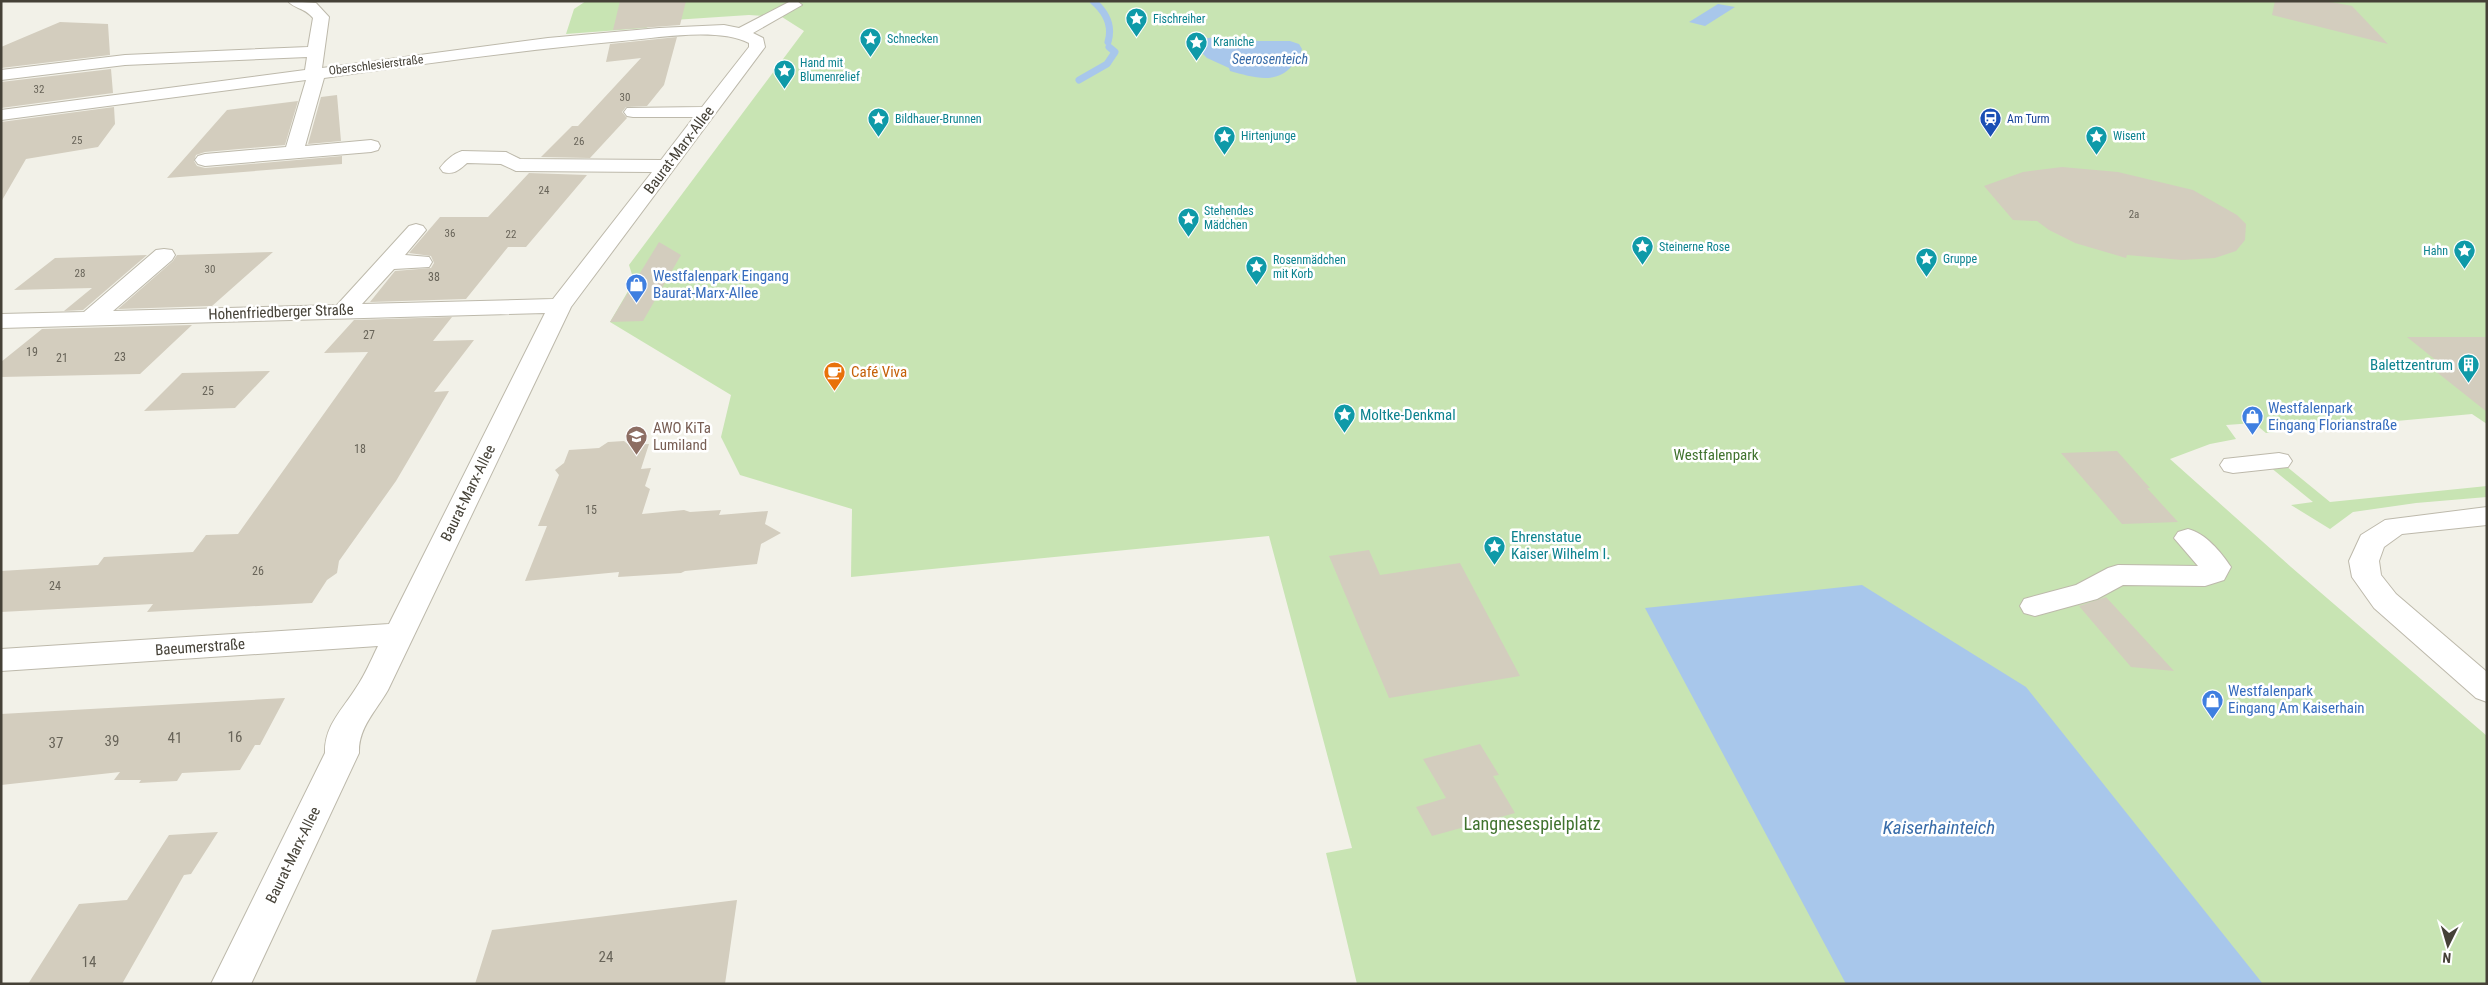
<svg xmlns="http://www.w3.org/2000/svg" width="2488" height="985" font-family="'Roboto Condensed',sans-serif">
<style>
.green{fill:#c8e4b3}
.water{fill:#a8c7eb}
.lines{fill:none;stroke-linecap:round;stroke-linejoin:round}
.stream{stroke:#a8c7eb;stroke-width:7}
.building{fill:#d3cdbe}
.minor-casing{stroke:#bdb9ab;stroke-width:2}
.minor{fill:#fff;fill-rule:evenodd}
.labels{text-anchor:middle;stroke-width:5;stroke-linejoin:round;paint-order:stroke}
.far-number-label{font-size:11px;fill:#686459}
.far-culture-label{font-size:12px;fill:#0d838f;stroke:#fff;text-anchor:start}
.far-street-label{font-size:12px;fill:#454137;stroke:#fff}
.far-transit-label{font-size:12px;fill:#164399;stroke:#fff;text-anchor:start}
.number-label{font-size:12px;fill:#686459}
.far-water-label{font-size:14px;font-style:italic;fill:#386ca9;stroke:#fff}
.street-label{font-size:15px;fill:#454137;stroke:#fff}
.shop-label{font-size:15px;fill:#366cbe;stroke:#fff;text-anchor:start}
.culture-label{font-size:15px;fill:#0d838f;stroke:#fff;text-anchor:start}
.food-label{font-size:15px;fill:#c56008;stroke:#fff;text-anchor:start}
.education-label{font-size:15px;fill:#785e54;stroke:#fff;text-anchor:start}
.park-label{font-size:15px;fill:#40732e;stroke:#fff}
.near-number-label{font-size:15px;fill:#686459}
.near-park-label{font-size:18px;fill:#40732e;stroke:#fff}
.near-water-label{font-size:19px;font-style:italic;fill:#386ca9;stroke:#fff}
</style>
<rect width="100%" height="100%" fill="#f2f1e8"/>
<path class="green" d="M586,1H2487V424L2472,414L2266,433L2254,423L2226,425L2236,439L2210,444L2170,459L2291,567L2487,736V984H1357L1326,853L1352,848L1269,536L851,577L852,509L740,475L721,437L731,395L610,322L634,281L629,265L804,31L782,17L749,15L658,21L646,28L566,34L574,9Z
M2286,466L2330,502L2487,486V497L2416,503L2353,512L2330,529L2291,505L2313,502L2270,467Z"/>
<path class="water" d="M1718,4L1735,7L1705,26L1689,22Z
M1216,37L1259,41H1290L1299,44L1302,49C1300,56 1297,60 1292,66C1276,85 1252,77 1230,71L1229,68L1207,58L1193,44L1194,40Z
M1862,585L2026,687L2263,984H1846L1645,608Z"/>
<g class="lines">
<path class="stream" d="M1093,1C1106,12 1113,25 1108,42
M1079,80L1107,64L1115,52L1109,47"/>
</g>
<path class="building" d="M620,1H686L680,25L613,30Z
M2275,1H2326L2352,6L2388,44L2272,15Z
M60,22L108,24L110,55L1,68V47Z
M677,37L664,85L647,106L626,107L622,112L627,118L590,158L541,157L572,126H578L641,58L606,62L610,44Z
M111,69L113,93L1,108V82Z
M337,95L341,141L308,144L321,97Z
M298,101L285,145L205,152L196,155L194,161L197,166L205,168L342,156V164L167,178L227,110Z
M114,107L115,124L98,147L26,159L1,202V122Z
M2062,167L2118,172L2193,190L2237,215L2246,224L2245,240L2236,251L2215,258L2182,260L2127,255L2126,258L2075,243L2049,230L2037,221L2013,220L1984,186L2023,172Z
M529,173L587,175L526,247H508L466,299L370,302L395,271L431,268L434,263L431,256L409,253L440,217H488Z
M659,242L681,255L643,321L610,322Z
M273,252L212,306L118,309L173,261L177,255Z
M147,255L83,310L64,311L92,288L14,290L55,258Z
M452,317L433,341L474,340L434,392L449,391L396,481L339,561L337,573L327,580L312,603L147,612L153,604L1,612V571L98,565L104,557L193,552L206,535L238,534L368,352L324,353L354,320Z
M192,325L140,374L1,377V362L42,329Z
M2407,337H2487V412L2424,362H2438Z
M270,371L235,408L144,411L182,373Z
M624,441L629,445L649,444L641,469L651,468L645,486L650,489L642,514L684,510L690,512L721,510L719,515L768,511L765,524L781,533L761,544L757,564L685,571L681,573L618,577L619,572L525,581L547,526H538L559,475L555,470L564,463L569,450L599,448L608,442Z
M2117,451L2150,488H2147L2178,522L2122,524L2061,453Z
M1369,550L1380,575L1460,563L1520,676L1389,698L1329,556Z
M2106,597L2174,671L2131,667L2079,606Z
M285,698L260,745H255L240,770L182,773L177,781L139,783L141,780H114L120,772L1,785V714Z
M1480,744L1499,775L1493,776L1515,813L1432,836L1416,807L1446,798L1423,759Z
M218,832L191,874L184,875L122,984H28L79,904L127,900L169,835Z
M737,900L725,984H475L492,930Z"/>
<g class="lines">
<defs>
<path id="minor" d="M288,1L316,3L329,17L322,68L548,38L659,28L724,25L739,28L789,2L797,1L802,5L753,33L763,38L765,47L571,307L388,690C376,711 358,728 359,753L251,984H211L325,753C324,726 343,709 356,688C365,675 371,660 378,646L1,671V649L389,624L545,313L1,328V314L84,312L156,250L164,249L172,250L175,255L172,260L113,311L337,305L409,226L416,224L423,226L426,230L405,255L429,257L432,262L429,267L394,269L362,304L553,299L652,172L516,171L501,164L467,163C459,170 454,175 443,172L440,168C446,160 453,154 462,151L506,152L520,159L661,160L694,117H633L627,116L624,112L627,108L702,107L749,47V43C718,27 657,38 622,41C522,50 423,64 324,78L305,146L371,140L378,142L380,146L378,150L371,152L205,166L198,164L195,160L198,156L205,154L286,147L306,80L1,120V110L305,70L307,57L125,65L1,80V70L125,55L308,47L313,18C304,7 294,9 288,1Z
M2279,453L2288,455L2292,461L2288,467L2233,473L2224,471L2220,465L2224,459Z
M2487,507V525L2402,534L2384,547L2379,561L2381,575L2396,594L2487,672V702L2476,698L2374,608L2352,577L2349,561L2361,535L2385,520Z
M2188,529C2205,533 2221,552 2231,567L2224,580L2205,586L2123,585L2097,599L2035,616L2024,613L2020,606L2024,599L2076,585L2108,568L2118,565L2198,566L2174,538L2178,532Z"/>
</defs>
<use href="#minor" class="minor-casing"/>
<use href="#minor" class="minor"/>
</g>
<defs>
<symbol id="sight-pin" viewBox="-11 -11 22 30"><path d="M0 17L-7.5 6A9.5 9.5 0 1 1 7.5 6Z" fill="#0f9aa8" stroke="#fff"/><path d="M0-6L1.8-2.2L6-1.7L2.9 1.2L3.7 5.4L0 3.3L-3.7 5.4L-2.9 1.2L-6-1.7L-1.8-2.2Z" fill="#fff"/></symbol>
<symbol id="station-pin" viewBox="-11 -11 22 30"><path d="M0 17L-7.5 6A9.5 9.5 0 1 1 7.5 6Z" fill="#1a4fb4" stroke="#fff"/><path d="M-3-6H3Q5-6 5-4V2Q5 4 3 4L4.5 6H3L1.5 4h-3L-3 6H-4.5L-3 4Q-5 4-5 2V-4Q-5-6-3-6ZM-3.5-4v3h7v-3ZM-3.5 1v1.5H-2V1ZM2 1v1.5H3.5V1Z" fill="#fff"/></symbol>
<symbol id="shop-pin" viewBox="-11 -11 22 30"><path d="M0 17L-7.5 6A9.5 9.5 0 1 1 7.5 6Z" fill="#3f7fe0" stroke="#fff"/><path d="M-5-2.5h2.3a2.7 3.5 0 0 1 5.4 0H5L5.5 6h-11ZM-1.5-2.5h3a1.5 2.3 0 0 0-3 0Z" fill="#fff"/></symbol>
<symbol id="building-pin" viewBox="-11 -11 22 30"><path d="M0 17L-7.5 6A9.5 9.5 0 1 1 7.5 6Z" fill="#0f9aa8" stroke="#fff"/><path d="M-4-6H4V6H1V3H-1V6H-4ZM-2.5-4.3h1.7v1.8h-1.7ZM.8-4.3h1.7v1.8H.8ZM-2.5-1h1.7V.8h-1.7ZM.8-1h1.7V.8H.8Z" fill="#fff"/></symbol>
<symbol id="cafe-pin" viewBox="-11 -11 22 30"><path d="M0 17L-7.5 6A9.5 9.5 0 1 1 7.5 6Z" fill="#e8710a" stroke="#fff"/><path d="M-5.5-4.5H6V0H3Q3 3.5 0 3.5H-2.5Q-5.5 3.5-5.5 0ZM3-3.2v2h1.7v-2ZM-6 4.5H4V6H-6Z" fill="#fff"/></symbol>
<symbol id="school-pin" viewBox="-11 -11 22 30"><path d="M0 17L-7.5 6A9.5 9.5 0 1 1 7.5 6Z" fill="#8d6e63" stroke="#fff"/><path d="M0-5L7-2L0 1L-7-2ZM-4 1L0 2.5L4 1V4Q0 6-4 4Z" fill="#fff"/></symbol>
</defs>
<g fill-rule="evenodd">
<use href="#sight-pin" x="1124" y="6" width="25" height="34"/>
<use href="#sight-pin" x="858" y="26" width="25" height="34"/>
<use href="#sight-pin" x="1184" y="30" width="25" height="34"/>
<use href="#sight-pin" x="772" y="58" width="25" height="34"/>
<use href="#sight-pin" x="866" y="106" width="25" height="34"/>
<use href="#station-pin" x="1978" y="106" width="25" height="34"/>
<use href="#sight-pin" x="1212" y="124" width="25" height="34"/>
<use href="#sight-pin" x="2084" y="124" width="25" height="34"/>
<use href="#sight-pin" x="1176" y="206" width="25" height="34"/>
<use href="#sight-pin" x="1630" y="234" width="25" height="34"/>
<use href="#sight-pin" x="2452" y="238" width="25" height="34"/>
<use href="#sight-pin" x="1914" y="246" width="25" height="34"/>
<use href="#sight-pin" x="1244" y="254" width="25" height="34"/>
<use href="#shop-pin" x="624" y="272" width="25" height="34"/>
<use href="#building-pin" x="2456" y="352" width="25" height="34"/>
<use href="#cafe-pin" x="822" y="360" width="25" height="34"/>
<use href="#sight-pin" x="1332" y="402" width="25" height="34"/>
<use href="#shop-pin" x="2240" y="404" width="25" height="34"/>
<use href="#school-pin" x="624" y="424" width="25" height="34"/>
<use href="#sight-pin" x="1482" y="534" width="25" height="34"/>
<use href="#shop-pin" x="2200" y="688" width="25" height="34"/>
</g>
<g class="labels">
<g class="far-number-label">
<text x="39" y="93">32</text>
<text x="625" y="101">30</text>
<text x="77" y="144">25</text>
<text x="579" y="145">26</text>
<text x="544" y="194">24</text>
<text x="2134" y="218">2a</text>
<text x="450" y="237">36</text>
<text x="511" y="238">22</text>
<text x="210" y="273">30</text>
<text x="80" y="277">28</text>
</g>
<g class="far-culture-label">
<text x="1153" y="23">Fischreiher</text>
<text x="887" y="43">Schnecken</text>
<text x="1213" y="46">Kraniche</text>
<text x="800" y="67">Hand mit<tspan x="800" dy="14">Blumenrelief</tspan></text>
<text x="895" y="123">Bildhauer-Brunnen</text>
<text x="1241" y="140">Hirtenjunge</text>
<text x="2113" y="140">Wisent</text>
<text x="1204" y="215">Stehendes<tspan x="1204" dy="14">Mädchen</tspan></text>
<text x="1659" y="251">Steinerne Rose</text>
<text x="2448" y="255" text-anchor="end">Hahn</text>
<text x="1943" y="263">Gruppe</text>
<text x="1273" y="264">Rosenmädchen<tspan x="1273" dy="14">mit Korb</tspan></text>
</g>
<g class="far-street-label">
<text transform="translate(376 65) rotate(-7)" y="4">Oberschlesierstraße</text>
</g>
<g class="far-transit-label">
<text x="2007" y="123">Am Turm</text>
</g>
<g class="number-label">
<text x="434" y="281">38</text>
<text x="369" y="339">27</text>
<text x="32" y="356">19</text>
<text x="120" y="361">23</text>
<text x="62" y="362">21</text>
<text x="208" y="395">25</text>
<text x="360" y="453">18</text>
<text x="591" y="514">15</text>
<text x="258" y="575">26</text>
<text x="55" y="590">24</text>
</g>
<g class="far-water-label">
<text x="1270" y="64">Seerosenteich</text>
</g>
<g class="street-label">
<text transform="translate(679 150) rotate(-53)" y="5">Baurat-Marx-Allee</text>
<text transform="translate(281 312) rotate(-2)" y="5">Hohenfriedberger Straße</text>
<text transform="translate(468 493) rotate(-64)" y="5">Baurat-Marx-Allee</text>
<text transform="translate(200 647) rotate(-4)" y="5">Baeumerstraße</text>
<text transform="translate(293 855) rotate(-64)" y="5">Baurat-Marx-Allee</text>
</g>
<g class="shop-label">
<text x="653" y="281">Westfalenpark Eingang<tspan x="653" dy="17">Baurat-Marx-Allee</tspan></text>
<text x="2268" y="413">Westfalenpark<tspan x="2268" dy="17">Eingang Florianstraße</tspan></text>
<text x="2228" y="696">Westfalenpark<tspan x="2228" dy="17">Eingang Am Kaiserhain</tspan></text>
</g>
<g class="culture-label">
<text x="2453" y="370" text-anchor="end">Balettzentrum</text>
<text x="1360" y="420">Moltke-Denkmal</text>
<text x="1511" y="542">Ehrenstatue<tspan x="1511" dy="17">Kaiser Wilhelm I.</tspan></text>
</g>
<g class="food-label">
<text x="851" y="377">Café Viva</text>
</g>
<g class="education-label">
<text x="653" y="433">AWO KiTa<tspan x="653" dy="17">Lumiland</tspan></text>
</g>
<g class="park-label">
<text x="1716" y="460">Westfalenpark</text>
</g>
<g class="near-number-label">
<text x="235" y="742">16</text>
<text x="175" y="743">41</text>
<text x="112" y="746">39</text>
<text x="56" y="748">37</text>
<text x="606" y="962">24</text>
<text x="89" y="967">14</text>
</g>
<g class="near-park-label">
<text x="1532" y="830">Langnesespielplatz</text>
</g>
<g class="near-water-label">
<text x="1939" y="834">Kaiserhainteich</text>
</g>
</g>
<rect width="2488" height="985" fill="none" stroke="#454137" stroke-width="5"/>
<g transform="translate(2448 945) rotate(185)" stroke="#ffffff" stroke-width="4" paint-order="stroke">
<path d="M0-4L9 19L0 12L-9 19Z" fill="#454137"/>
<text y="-8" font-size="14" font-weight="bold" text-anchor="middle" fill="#454137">N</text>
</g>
</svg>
